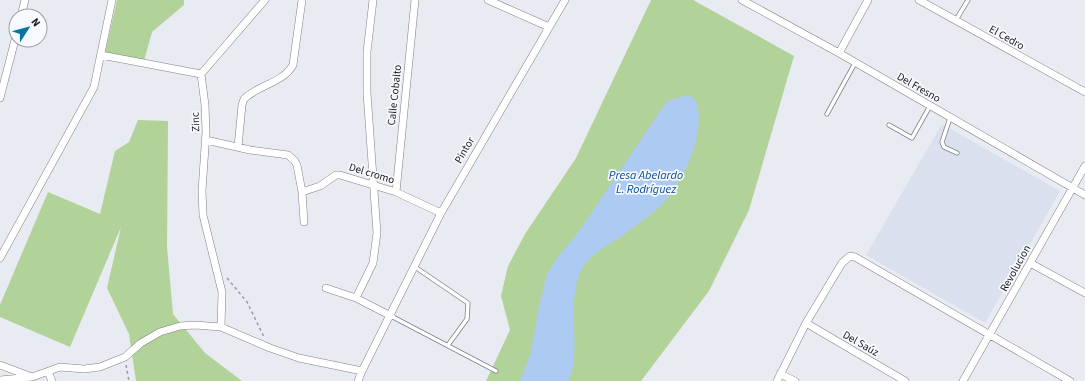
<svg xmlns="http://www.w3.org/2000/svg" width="1085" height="381" font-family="'Source Sans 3',sans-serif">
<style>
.built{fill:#dae0ed}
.green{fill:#b1d298}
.water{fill:#adcbf2}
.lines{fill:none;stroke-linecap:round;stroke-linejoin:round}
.service-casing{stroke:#7e8187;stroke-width:5}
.minor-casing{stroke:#7e8187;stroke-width:8}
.path{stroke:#989a9f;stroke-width:1.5;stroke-dasharray:3 3;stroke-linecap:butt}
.service{stroke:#fff;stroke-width:3.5}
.minor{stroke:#fff;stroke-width:7}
.labels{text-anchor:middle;stroke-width:3.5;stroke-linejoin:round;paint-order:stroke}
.street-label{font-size:11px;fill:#1a1b1d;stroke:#f6f9fe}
.water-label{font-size:12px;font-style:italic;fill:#064c96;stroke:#f6f9fe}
</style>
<rect width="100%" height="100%" fill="#e9ebf2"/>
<path class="built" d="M942,124L1060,191L985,323L866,255Z"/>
<path class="green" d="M117,0H184V5L152,32L144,61L105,53Z
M651,0H693L794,56L749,210L709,291L641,381H486L510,330L501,296L508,266L525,234L576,158Z
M138,120L168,121L167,247L173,314L205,353L242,381H136L129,334L107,288L121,227L70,347L0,317V305L48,192L100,214L115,151L129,142Z"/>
<path class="water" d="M687,95L696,100C706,132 687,173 667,199C660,208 636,226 625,234C611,244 587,255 580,273C566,307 582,347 569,381H520L531,352L540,301L547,274L557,258L577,234L667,101Z"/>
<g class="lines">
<defs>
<path id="service" d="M956,20L968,0
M827,114L855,63
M950,118L942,142L944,147L957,153
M889,125L912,138L930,106
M415,267L468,303L467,319L448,345
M391,316L496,371"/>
<path id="minor" d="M373,0L367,52V93L377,233L373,263L356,298L391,316
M488,0L549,27
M742,0L839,53L1085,195
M919,0L1085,92
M21,16L25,0
M839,53L868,0
M101,55L201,74
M0,98L16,36
M206,140L250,150L288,155L294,160L297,165L302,192L320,186L336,175H340L396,192L441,213
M238,147L242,105L244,99C258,85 283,83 293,65L302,0
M302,192L304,222
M396,192L415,0
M0,258L94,87L112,0
M1030,263L1085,293
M326,288L356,298
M806,323L905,381
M221,327L222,292L203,215L202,191L206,132L205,105L201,74L265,0
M0,365L32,377
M48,372L52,381
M780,374L795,381
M0,380L32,377L60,367L84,369L100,367L125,357L141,343L160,332L180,326L195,325L221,327L270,348L299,358L362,371L441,213L565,0
M358,381L362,371
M777,381L806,323L842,263L850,256L855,257L1070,381
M963,381L1085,166"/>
</defs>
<use href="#service" class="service-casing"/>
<use href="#minor" class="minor-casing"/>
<path class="path" d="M227,278L247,302L264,337
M126,365L129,381"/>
<use href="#service" class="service"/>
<use href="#minor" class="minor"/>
</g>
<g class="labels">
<g class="street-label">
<text transform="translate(1007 37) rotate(29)" y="4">El Cedro</text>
<text transform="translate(919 87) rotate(30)" y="4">Del Fresno</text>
<text transform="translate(394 95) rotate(-84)" y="4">Calle Cobalto</text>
<text transform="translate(195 122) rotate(-92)" y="4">Zinc</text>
<text transform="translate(464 150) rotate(-60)" y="4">Pintor</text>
<text transform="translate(372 173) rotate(17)" y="4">Del cromo</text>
<text transform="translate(1015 268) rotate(-61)" y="4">Revolucion</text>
<text transform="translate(861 343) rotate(30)" y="4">Del Saúz</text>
</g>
<g class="water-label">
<text x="646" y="179">Presa Abelardo<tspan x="646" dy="14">L. Rodríguez</tspan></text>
</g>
</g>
<g transform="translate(28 28) rotate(54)"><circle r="19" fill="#f6f9fe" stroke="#9ea0a4"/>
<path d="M0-3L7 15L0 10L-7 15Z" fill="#0676a0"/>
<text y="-6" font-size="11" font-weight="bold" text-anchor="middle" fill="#1a1b1d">N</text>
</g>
</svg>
